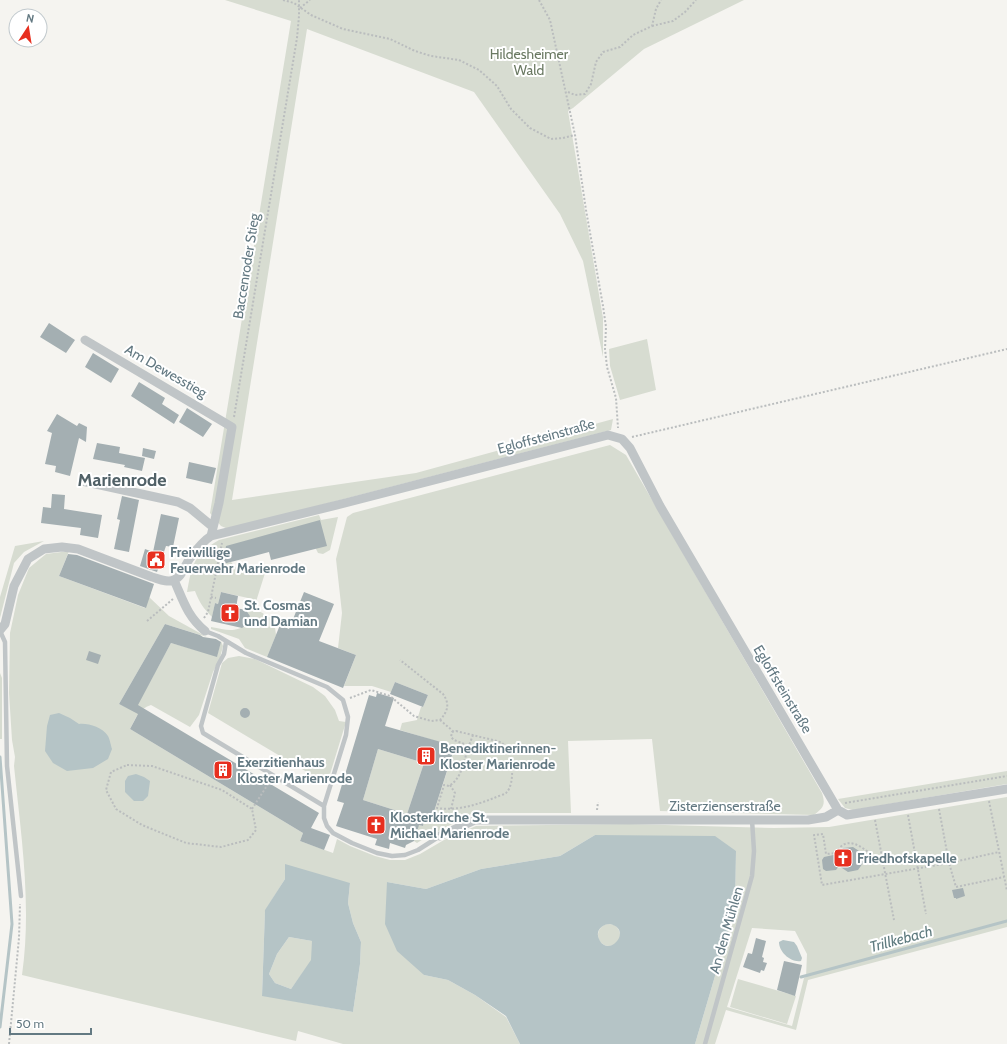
<svg xmlns="http://www.w3.org/2000/svg" width="1007" height="1044" font-family="Cabin,sans-serif">
<style>
.green{fill:#d7dcd1;fill-rule:evenodd}
.water{fill:#b5c4c6;fill-rule:evenodd}
.lines{fill:none;stroke-linecap:round;stroke-linejoin:round}
.stream{stroke:#b5c4c6;stroke-width:3}
.building{fill:#a4afb2;fill-rule:evenodd}
.path{stroke:#babdbe;stroke-width:2;stroke-dasharray:2 2;stroke-linecap:butt}
.lane{stroke:#c0c5c7;stroke-width:4.5}
.street{stroke:#c0c5c7;stroke-width:9}
.labels{text-anchor:middle;stroke-width:4;stroke-linejoin:round;paint-order:stroke}
.park-label{font-size:14px;fill:#6a7962;stroke:#fff}
.street-label{font-size:14px;fill:#637982;stroke:#fff}
.poi-label{font-size:14px;font-weight:bold;fill:#637982;stroke:#fff;text-anchor:start}
.water-label{font-size:15px;font-style:italic;fill:#5f7b7f;stroke:#fff}
.district-label{font-size:18px;font-weight:bold;fill:#516167;stroke:#fff}
</style>
<rect width="100%" height="100%" fill="#f5f4f0"/>
<path class="green" d="M225,0H744L644,49L573,108L568,111L603,318V357L583,261L560,214L474,92L307,29L232,500L416,473L613,419L611,430L228,529L221,526L210,513L291,21Z
M647,339L656,390L620,400L610,366L609,349Z
M610,445L626,455L822,793C826,805 823,808 814,815L660,811L652,739L568,741L571,813H473L439,831L436,835L433,837L428,836L417,843L414,841L416,834L414,823L423,826L424,822L430,824L455,747L400,730L402,723L417,720L421,707H423L428,695L395,682L391,692L372,686H344L356,655L338,648L342,613L336,559L347,517L353,513Z
M319,515L321,520L338,517L330,550L323,554L318,553L316,549L320,521L226,547L223,564L231,562L235,567H262L266,570L254,608L274,620L276,635L267,657L245,648L239,639L211,629V627C227,630 234,633 248,624L250,616L246,610L248,598L221,592L218,604L215,603L212,617C204,609 199,602 195,591L187,592C192,565 193,555 219,540Z
M44,541L24,552L14,563L0,618V597L15,546Z
M69,551L59,576L145,608L149,597L169,616L207,637L165,624L119,704L134,711L171,643L217,656L221,641L223,646L220,658L213,672L199,715L190,727L151,705C138,709 136,718 130,729L303,833L300,841L333,853L337,839L350,846L375,856L390,860H405L420,854L444,840L476,826L629,824L774,828L829,827L1007,797V927L808,980L796,1030L726,1010L715,1044H695L735,908L736,851L595,835L560,856L481,869L426,889L387,882L424,975L448,980L475,995L506,1017L520,1044H343L298,1031L296,1041L22,975C32,905 21,835 14,766L15,757L12,740L9,693L10,633L18,595L29,568L46,554ZM285,879L350,883L348,903L353,923L361,942L360,964L353,1012L262,995L265,911ZM752,928L795,931L807,954L806,977L804,978L792,1026L727,1007Z
M239,656L255,659L313,687L325,696L335,710L339,721L346,722L327,784L208,713L222,663L228,658Z
M0,673L2,678V739H0Z
M378,749L424,763L407,814L363,800Z
M1007,771V784L853,810L845,808L838,799Z
M598 935a11 11 0 1 1 22 0a11 11 0 1 1-22 0Z
M289,937L312,941V960L291,989L275,983L269,974L277,954Z
M738,979L796,996L787,1024L730,1007Z"/>
<path class="water" d="M59,713L70,718L79,724C88,723 102,727 108,736C110,740 111,746 112,749L108,759L93,768L67,771L53,763L45,751L47,726L50,715Z
M136,774L144,777L150,781L148,796L143,801H134L125,792V781L128,776Z
M595,835L715,836L736,851L735,908L695,1044H520L506,1016L475,995L448,980L424,975L397,951L385,924L387,882L426,889L481,869L560,856ZM610,924C634,930 608,959 599,939C595,931 602,924 610,924Z
M285,864L350,883L348,903L353,923L361,942L360,964L353,1012L262,996L265,910L285,879ZM289,937L312,941L311,960L291,989L275,983L269,974L277,954Z
M783,940L794,942L797,946L802,958L801,961C791,963 779,952 779,942Z"/>
<g class="lines">
<path class="stream" d="M0,757L12,924L0,1027
M801,977L1007,921"/>
</g>
<path class="building" d="M49,323L75,340L66,353L40,337Z
M93,353L119,369L111,383L85,367Z
M139,382L165,398L162,404L179,415L174,424L131,396Z
M187,408L212,424L203,437L179,422Z
M57,414L77,426L79,423L87,427L86,442L79,438L70,476L55,472L56,466L45,464L52,433L47,431Z
M97,443L120,447L119,453L145,458L142,471L124,467L125,465L93,459Z
M143,448L156,451L154,459L142,456Z
M189,462L216,468L212,484L186,478Z
M52,494L65,495L64,509L102,515L98,538L80,535L81,528L41,523L43,507L51,508Z
M122,496L139,500L129,552L114,549L120,520L117,519Z
M161,514L179,518L173,547L166,546L157,572L140,566L145,549L153,552Z
M320,520L327,546L271,560L269,552L223,564L226,546Z
M68,554L77,555L154,584L146,608L59,576Z
M221,592L238,596L236,608L246,610L250,616L248,624L242,628L211,621L215,603L218,604Z
M304,592L334,604L319,641L356,655L343,688L267,657L280,625L289,629Z
M165,624L200,635L203,637L216,639L221,642L217,657L171,643L138,705L319,813L311,828L330,835L324,850L300,841L303,833L130,729L138,714L119,704Z
M89,651L101,655L98,664L86,660Z
M395,682L428,695L423,707L390,694Z
M377,693L394,698L385,726L455,746L430,824L424,822L423,826L419,825L414,841L406,845L405,848L390,843L389,849L375,845L377,839L336,826L344,803L337,801L369,695L376,697ZM378,749L424,763L407,814L363,800Z
M240 713a5 5 0 1 1 10 0a5 5 0 1 1-10 0Z
M853,847L862,853L863,863L858,870L848,872L839,866L836,870L826,871L823,869L822,860L824,857L838,854L843,848Z
M963,888L965,896L956,899V898H954L952,890Z
M756,938L766,941L762,957L764,958L763,962L767,963L764,971L761,970L760,973L743,967L748,953L752,954Z
M784,961L802,965L795,996L777,990Z"/>
<g class="lines">
<path class="path" d="M283,0L294,3L311,15L343,29L390,39L415,51L431,56L459,60L479,70L497,86L511,109L530,128L551,139L563,138L575,135
M539,0L550,20L575,135L586,210L603,306L606,327L605,349L607,367L616,398L618,428
M300,8L310,0
M652,26L673,21L685,12L696,0
M568,92L575,95L585,94L591,84L596,62L603,52L620,47L633,35L652,26L656,9L661,0
M234,417L297,38L299,16V0
M632,437L1007,349
M211,597L216,598
M204,618L208,612L222,543
M147,621L173,599
M350,698L371,690L390,696L414,716L431,721L440,720C448,711 450,704 443,694L400,660
M440,720L454,732
M456,731L497,741C499,742 501,742 502,743C513,751 516,784 506,793C503,795 498,796 494,798C476,805 457,811 437,808L444,785L449,786C462,778 463,763 468,749L467,745L454,740L451,737L452,732Z
M468,748L473,735
M127,765L152,766L222,790L252,809L256,830L248,840L221,847L186,843L142,825L116,809L106,790L111,772Z
M450,785L455,793L451,809
M989,801L1007,891
M845,803L1007,776
M252,809L270,781
M939,809L949,863L956,887L1004,877
M597,810L598,802
M908,815L926,914
M875,820L894,920
M883,864C873,857 857,839 845,844C841,845 838,850 836,853L826,854L823,834L814,835L822,885L949,863L999,852
M9,1044L19,938L20,904"/>
<path class="lane" d="M0,631L5,642L7,766L21,896
M205,631L218,636L246,653L327,687L343,700L348,717L346,735L324,806V818L327,826L333,833L352,843L377,853L392,856L405,855L418,850L440,836
M226,642L224,654L218,665L201,726L203,733L324,806
M705,1044L752,876L754,851L752,820"/>
<path class="street" d="M85,340L232,427L219,503L211,536
M82,481L178,502L190,508L213,527
M174,580C183,600 187,616 205,631
M0,630L5,624L14,586L28,559L44,549L62,547L78,549L152,577C159,579 167,583 174,580C182,577 185,565 190,558C196,550 203,541 211,536L345,503L608,435L622,439L630,448L660,506L838,810
M838,810L847,815L1007,789
M440,836L475,820H808L826,817L838,810"/>
</g>
<defs>
<symbol id="civic-square" viewBox="-11 -11 22 22"><rect x="-9" y="-9" width="18" height="18" rx="4" fill="#e72f1f" stroke="#fff"/><path d="M-.6-6.5H3V-4.5H.6V-3L4-1V1h2V6H-6V1h2V-1L-.6-3ZM-1.2 2.5V6h2.4V2.5Z" fill="#fff"/></symbol>
<symbol id="church-square" viewBox="-11 -11 22 22"><rect x="-9" y="-9" width="18" height="18" rx="4" fill="#e72f1f" stroke="#fff"/><path d="M-1.2-6h2.4v3.5h3.3v2.4h-3.3V6h-2.4V-.1h-3.3v-2.4h3.3Z" fill="#fff"/></symbol>
<symbol id="building-square" viewBox="-11 -11 22 22"><rect x="-9" y="-9" width="18" height="18" rx="4" fill="#e72f1f" stroke="#fff"/><path d="M-4-6H4V6H1V3H-1V6H-4ZM-2.5-4.3h1.7v1.8h-1.7ZM.8-4.3h1.7v1.8H.8ZM-2.5-1h1.7V.8h-1.7ZM.8-1h1.7V.8H.8Z" fill="#fff"/></symbol>
</defs>
<g fill-rule="evenodd">
<use href="#civic-square" x="145" y="549" width="22" height="22"/>
<use href="#church-square" x="219" y="602" width="22" height="22"/>
<use href="#building-square" x="415" y="745" width="22" height="22"/>
<use href="#building-square" x="212" y="759" width="22" height="22"/>
<use href="#church-square" x="365" y="814" width="22" height="22"/>
<use href="#church-square" x="832" y="847" width="22" height="22"/>
</g>
<g class="labels">
<g class="park-label">
<text x="529" y="59">Hildesheimer<tspan x="529" dy="16">Wald</tspan></text>
</g>
<g class="street-label">
<text transform="translate(246 266) rotate(-81)" y="5">Baccenroder Stieg</text>
<text transform="translate(166 371) rotate(30)" y="5">Am Dewesstieg</text>
<text transform="translate(546 436) rotate(-15)" y="5">Egloffsteinstraße</text>
<text transform="translate(783 689) rotate(59)" y="5">Egloffsteinstraße</text>
<text x="725" y="811">Zisterzienserstraße</text>
<text transform="translate(726 930) rotate(-74)" y="5">An den Mühlen</text>
</g>
<g class="poi-label">
<text x="170" y="557">Freiwillige<tspan x="170" dy="16">Feuerwehr Marienrode</tspan></text>
<text x="244" y="610">St. Cosmas<tspan x="244" dy="16">und Damian</tspan></text>
<text x="440" y="753">Benediktinerinnen-<tspan x="440" dy="16">Kloster Marienrode</tspan></text>
<text x="237" y="767">Exerzitienhaus<tspan x="237" dy="16">Kloster Marienrode</tspan></text>
<text x="390" y="822">Klosterkirche St.<tspan x="390" dy="16">Michael Marienrode</tspan></text>
<text x="857" y="863">Friedhofskapelle</text>
</g>
<g class="water-label">
<text transform="translate(901 939) rotate(-15)" y="5">Trillkebach</text>
</g>
<g class="district-label">
<text x="122" y="486">Marienrode</text>
</g>
</g>
<g transform="translate(28 28) rotate(12)"><circle r="19" fill="#ffffff" stroke="#c1c9cd"/>
<path d="M0-3L7 15L0 10L-7 15Z" fill="#e72f1f"/>
<text y="-6" font-size="11" font-weight="bold" text-anchor="middle" fill="#637982">N</text>
</g>
<path d="M10 1028v6h81v-6" fill="none" stroke="#637982" stroke-width="2"/>
<text x="16" y="1028" font-size="12" fill="#637982" stroke="#ffffff" stroke-width="3" paint-order="stroke">50 m</text>
</svg>
